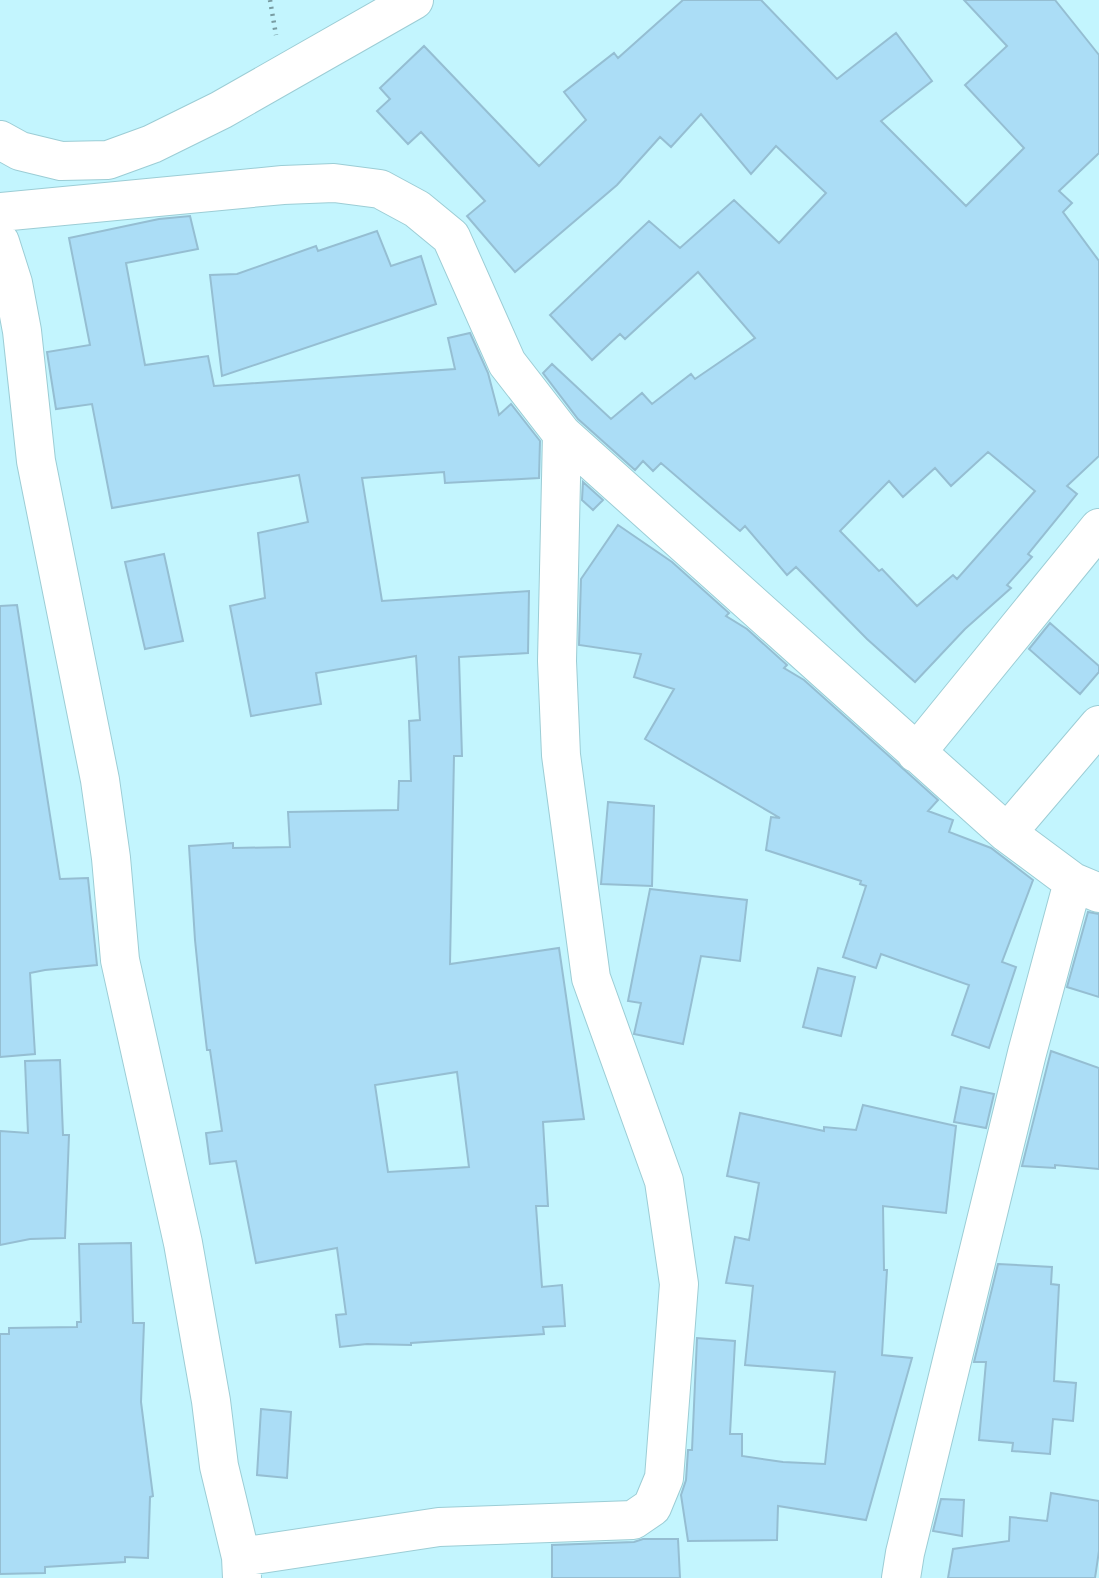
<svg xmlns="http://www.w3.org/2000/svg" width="1099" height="1578" font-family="Mulish,sans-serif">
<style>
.building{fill:#abddf6;stroke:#95bed2;stroke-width:2;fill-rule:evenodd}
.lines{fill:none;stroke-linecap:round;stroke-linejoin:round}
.minor-casing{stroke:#9ccdd5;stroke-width:40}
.path{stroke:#789ca2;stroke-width:4.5;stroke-dasharray:2 5;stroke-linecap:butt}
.minor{stroke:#fff;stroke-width:38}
</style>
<rect width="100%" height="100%" fill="#c3f5fe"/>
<path class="building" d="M683,0H761L837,79L896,33L932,81L881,121L966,206L1024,148L965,85L1007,46L964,0H1055L1099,55V153L1059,191L1072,203L1063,212L1099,261V456L1067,486L1077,494L1028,554L1032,557L1007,585L1011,588L965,629L915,682L867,639L796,567L787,575L745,526L740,531L661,463L653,471L643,461L635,470L578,419L543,373L552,364L611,419L642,393L652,404L691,374L695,379L755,338L698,272L625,339L620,334L592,360L550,315L649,221L680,248L734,200L779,243L826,193L776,146L751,174L701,114L671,147L660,137L617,185L515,272L467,216L485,201L421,132L408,144L377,111L390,99L380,88L424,46L539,166L586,120L564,92L614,53L618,58ZM988,452L1035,491L957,579L953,575L917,606L882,569L879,571L840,531L889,481L903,497L935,468L951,486Z
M190,216L198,249L126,263L145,365L208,356L214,386L455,369L448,338L470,333L488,373L499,415L511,404L540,441L539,478L445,483L444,472L362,478L382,601L529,591L528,653L459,657L462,756H454L450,964L559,948L584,1119L543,1122L548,1206H536L542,1287L562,1285L565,1326L543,1327L544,1334L411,1343V1345L367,1344L340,1347L336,1315L346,1314L337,1248L256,1263L236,1161L210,1164L206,1133L222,1131L210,1050H207L201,999L195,940L189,846L233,843V848L290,847L288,812L398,810L399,781H411L409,721L420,720L416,656L316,673L321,704L251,716L230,606L265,598L258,533L308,522L299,475L112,508L92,404L56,409L47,352L90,345L69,238L159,219ZM457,1072L469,1167L388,1172L375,1085Z
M377,231L391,266L421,256L436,304L222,376L210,275L237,274L316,246L318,251Z
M583,482L603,500L593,510L582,500Z
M618,525L672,562L729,613L726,616L747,629L787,665L784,668L804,680L938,800L928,811L953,820L949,832L991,848L1033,880L1002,962L1016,967L989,1048L952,1035L969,985L881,954L876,968L843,957L866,886L860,884L861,881L766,850L771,817L780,818L645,739L674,689L634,677L641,654L579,645L581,579Z
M164,554L183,641L145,649L125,562Z
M17,605L60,879L88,878L97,965L45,970L30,973L35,1054L0,1057V606Z
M1050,623L1099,666V672L1080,694L1029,649Z
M608,802L654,806L652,886L601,884Z
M650,889L747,900L740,961L701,956L683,1044L634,1034L641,1003L628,1001Z
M1088,912L1099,914V997L1067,987Z
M818,968L855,977L841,1036L803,1027Z
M1051,1051L1099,1068V1169L1055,1165V1168L1022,1166Z
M60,1060L63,1135H69L65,1238L30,1239L0,1245V1131L28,1133L25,1061Z
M961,1087L994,1094L986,1128L954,1122Z
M863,1105L956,1126L946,1213L883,1206L884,1270H887L882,1355L912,1358L866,1520L778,1506L777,1540L688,1541L681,1495L686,1480L688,1450H692L697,1338L735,1341L730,1434H742V1456L783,1462L825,1464L835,1372L745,1365L753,1286L726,1283L735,1237L749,1240L759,1183L727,1176L740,1113L824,1131V1127L856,1130Z
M131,1243L133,1323H144L141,1402L153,1496L150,1497L148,1558L125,1557V1562L45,1567V1573L0,1574V1334H9V1328L77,1327V1322H81L79,1244Z
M998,1264L1052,1267L1051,1284L1059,1285L1054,1381L1076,1383L1073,1421L1053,1419L1050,1454L1012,1451L1013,1443L979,1440L986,1362H974Z
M261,1409L291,1412L287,1478L257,1475Z
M1051,1493L1099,1501V1551L1095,1578H948L953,1549L1009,1541L1010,1517L1047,1521Z
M941,1499L964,1500L962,1536L933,1531Z
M643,1539H678L680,1578H552V1545L634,1542Z"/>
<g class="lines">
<defs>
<path id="minor" d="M0,140L20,151L61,161L108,160L152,144L221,110L414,0
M0,212L283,185L334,183L380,189L417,209L451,237L507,363L562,434L1007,833L1073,882L1099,893
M0,242L13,283L22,331L36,461L100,780L111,858L120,960L183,1243L211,1401L219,1466L241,1557L242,1578
M916,753L1099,528
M1007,833L1099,725
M241,1557L439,1527L633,1520L652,1507L664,1478L679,1284L664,1181L591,978L561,755L557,661L562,434
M901,1578L905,1553L1027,1053L1073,882"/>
</defs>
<use href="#minor" class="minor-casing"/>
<path class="path" d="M270,0L276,35"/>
<use href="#minor" class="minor"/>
</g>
</svg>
